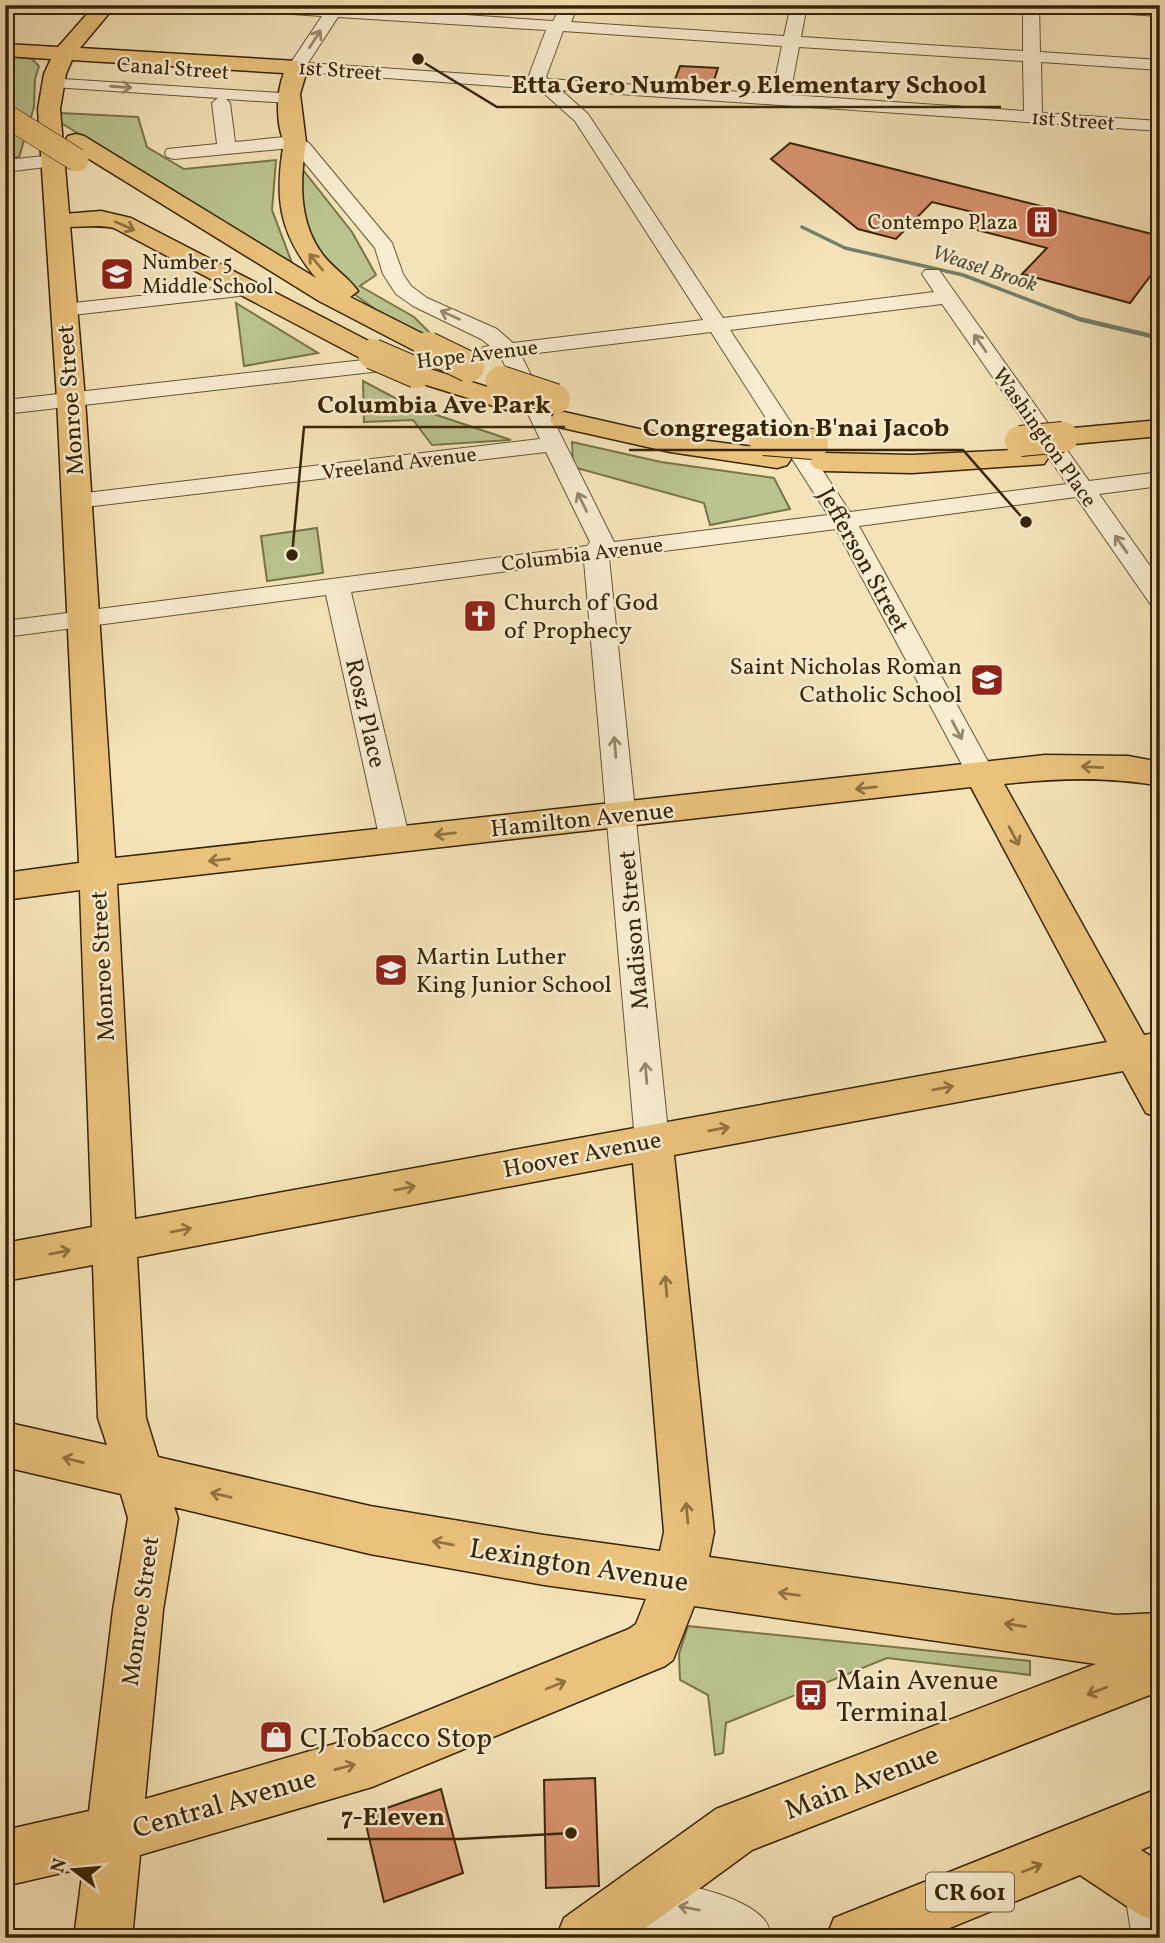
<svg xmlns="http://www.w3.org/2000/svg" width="1165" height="1943" font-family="Vollkorn,serif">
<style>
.green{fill:#bac48f;stroke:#79744a;stroke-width:2}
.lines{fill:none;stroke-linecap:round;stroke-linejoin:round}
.stream-far1{stroke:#74806c;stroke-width:3.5}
.stream{stroke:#74806c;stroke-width:4.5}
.building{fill:#d7916e;stroke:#382405;stroke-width:2}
.minor-casing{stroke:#675432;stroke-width:2}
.major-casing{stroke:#382405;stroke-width:3}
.highway-casing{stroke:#382405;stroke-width:3}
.minor{fill:#f8edd1;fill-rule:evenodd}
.major{fill:#eac27c;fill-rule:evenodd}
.highway{fill:#eac27c;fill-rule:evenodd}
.highway-bridge-far1-casing{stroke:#382405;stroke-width:24;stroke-linecap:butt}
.highway-bridge-casing{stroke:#382405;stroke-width:32;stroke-linecap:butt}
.highway-bridge-far1{stroke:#eac27c;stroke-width:23}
.highway-bridge{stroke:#eac27c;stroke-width:30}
.oneway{stroke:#98886b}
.oneway2{stroke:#917340}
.labels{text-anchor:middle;stroke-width:5;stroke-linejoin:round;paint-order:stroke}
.far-street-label{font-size:21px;fill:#382405;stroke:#f8edd1}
.far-poi-label{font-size:21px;fill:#382405;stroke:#f8edd1;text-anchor:end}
.far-water-label{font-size:21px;font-style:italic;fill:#565239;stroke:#f8edd1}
.shield{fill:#f8edd1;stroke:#726042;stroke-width:2}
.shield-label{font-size:23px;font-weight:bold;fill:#382405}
.street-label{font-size:24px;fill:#382405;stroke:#f8edd1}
.poi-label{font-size:24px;fill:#382405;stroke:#f8edd1;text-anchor:start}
.near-street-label{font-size:28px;fill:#382405;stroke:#f8edd1}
.near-poi-label{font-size:28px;fill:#382405;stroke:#f8edd1;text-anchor:start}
.leader{fill:none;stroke:#382405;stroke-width:2.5}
.callout-dot{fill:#382405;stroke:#f8edd1;stroke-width:2.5}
.callout-label{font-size:26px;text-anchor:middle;font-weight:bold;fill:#382405;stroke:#f8edd1;stroke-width:5;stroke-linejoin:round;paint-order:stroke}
</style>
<rect width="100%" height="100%" fill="#f4e3b8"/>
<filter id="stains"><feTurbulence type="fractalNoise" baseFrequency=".00286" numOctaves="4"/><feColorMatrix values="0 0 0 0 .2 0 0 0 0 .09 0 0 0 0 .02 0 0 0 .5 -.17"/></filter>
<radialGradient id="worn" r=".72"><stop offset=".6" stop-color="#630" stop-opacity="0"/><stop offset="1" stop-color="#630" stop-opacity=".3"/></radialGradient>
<path class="green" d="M5,55L32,59L39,66L35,79L34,107L19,157L5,158Z
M61,113L138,117L147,147L184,169L276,160L272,210L292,263L61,123Z
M296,161L352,232L376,275L360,286L414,317L438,341L385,316L351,292L304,237Z
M236,303L318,353L244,366Z
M363,381L410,406L511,440L432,445L413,420L364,422Z
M572,442L661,462L774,478L790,509L710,525L704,503L573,467Z
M317,528L323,573L267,581L261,536Z
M688,1626L1030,1661V1675L887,1658L726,1723L723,1753L715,1755L708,1695L680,1680L679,1654Z"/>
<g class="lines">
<path class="stream-far1" d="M802,227L845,248L963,275L1063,313"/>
<path class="stream" d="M1059,311L1079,319L1160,338"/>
</g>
<path class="building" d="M680,66L718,68L712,87L673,85Z
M790,143L1160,236V263L1130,303L1022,274L1047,248L973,229L985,215L932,202L896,239L858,229L771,159Z
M595,1778L599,1886L546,1888L544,1780Z
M441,1789L463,1873L384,1902L364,1816Z"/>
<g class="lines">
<defs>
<path id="minor" d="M221,5H345L344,7L553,21L562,5H578L571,22L784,36L791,5H807L801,37L1023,51V5H1039L1040,52L1160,60V70L1041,62L1042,113L1160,121V131L561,90L588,114L723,318L934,292L922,274L925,270H939L1089,481L1160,472V486L1099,494L1160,580V607L1151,605L1076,497L859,526L996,776L992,783L982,786L972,783L968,776L836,529L609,558L669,1141L664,1151L652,1155L640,1151L635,1141L584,561L351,592L410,840L405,847L395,851L385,847L380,840L326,595L5,637V621L587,546L590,542L546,452L77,508L68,506L65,501L68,496L77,494L540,439L501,357H483L480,352L483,347L490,346L481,339L413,306L396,294L383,274L375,248L295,151L291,148L174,159L167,157L165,153L167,149L217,144L212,103L218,98L53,87L44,82L47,78L296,94L299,98L290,103L226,99L230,103L235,142L295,136L309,143L392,243L403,274L411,286L427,298L497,329L513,343L703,320L575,121L539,89L291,71L288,67L322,16L229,10ZM338,17L546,30L528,78L308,63ZM563,31L782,46L772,94L548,79L546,77ZM799,47L1023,61L1024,111L790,95ZM942,304L1067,484L850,512L730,330ZM711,332L828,515L614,542L521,355Z
M1054,5L1160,6V16L1062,10Z
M55,155L62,157L64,161L62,165L5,172V160Z
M232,286L239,288L242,292L239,296L64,316L57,314L53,310L57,306L64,304Z
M408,355L416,357L419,362L416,367L5,414V400Z
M1147,1864L1160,1869V1938H1132L1124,1887L1131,1871Z
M680,1885C704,1888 751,1901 766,1922C769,1926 770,1933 772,1938H709L695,1933L665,1930L633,1932L617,1925L610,1909L617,1893L633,1886Z"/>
<path id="major" d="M95,5H116L80,48L297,61L304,63L308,67L300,94L306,142L303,147H287C275,129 276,92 284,73L72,60L66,74L60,109L85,399L115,858L1045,755L1128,756L1160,762V786C1108,776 1056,778 1004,784L1144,1035L1160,1032V1118L1146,1113L1123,1071L674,1155L714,1532L709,1557L1116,1615L1160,1613V1691L752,1850L632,1938H556L564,1918L716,1809L1096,1664L694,1606L673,1660L665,1666L372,1787L140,1855L132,1938H74L83,1868L5,1886V1830L89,1811L113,1610L128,1518L121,1494L5,1467V1422L107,1445L98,1418L93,1265L5,1281V1243L92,1227L80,890L5,900V873L79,863L57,399L38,109L44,74L51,59L5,56V44L58,47ZM971,787L1107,1042L135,1219L117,884ZM633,1163L664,1532L660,1551L544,1535L370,1506L158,1457L146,1418L137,1257ZM174,1507L370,1554L544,1585L646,1599L636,1624L629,1629L372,1733L145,1799L163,1610L178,1518Z
M1160,1788V1842L1141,1850L1160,1862V1923L1140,1915L1080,1875L925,1938H826L834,1918Z"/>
<path id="highway" d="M76,134L84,136L316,278C279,234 274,198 284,142L287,137H303L306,142C300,181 298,222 323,255C333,268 348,277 358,291L350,297L437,341L441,347L437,353L428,355L419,353L319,301L68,146L65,141L68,136Z
M101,211L131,218L382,348L386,354L382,360L373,362L364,360L114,228C93,223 71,230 51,225L47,220L51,215Z
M417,365L523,398L527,404L523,410L513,412L407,379L404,373L407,367Z
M564,412L670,436L777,450L787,453L791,459L787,465L777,468L670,452L554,426L550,420L554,414Z
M1160,420V436L1063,445L1053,443L1049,437L1053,431L1063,429Z
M1034,449L1044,452L1048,458L1044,464L912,473L824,471L814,468L810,462L814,456L824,453L912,455Z"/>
</defs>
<use href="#minor" class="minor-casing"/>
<use href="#major" class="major-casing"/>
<use href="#highway" class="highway-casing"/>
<use href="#minor" class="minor"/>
<use href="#major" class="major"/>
<use href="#highway" class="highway"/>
<defs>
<path id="highway-bridge-far1" d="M5,115L77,160"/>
<path id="highway-bridge" d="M428,347L469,367
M373,354L417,373
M501,381L555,399
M764,440L813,444
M1020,441L1063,437"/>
</defs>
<use href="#highway-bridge-far1" class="highway-bridge-far1-casing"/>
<use href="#highway-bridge" class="highway-bridge-casing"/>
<use href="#highway-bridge-far1" class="highway-bridge-far1"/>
<use href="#highway-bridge" class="highway-bridge"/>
</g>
<defs><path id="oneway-shaft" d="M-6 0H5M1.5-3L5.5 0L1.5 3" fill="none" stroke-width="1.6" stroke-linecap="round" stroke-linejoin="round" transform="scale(1.75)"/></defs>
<g class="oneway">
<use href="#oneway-shaft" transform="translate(315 39) rotate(-57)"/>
<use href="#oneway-shaft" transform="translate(121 87) rotate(4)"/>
<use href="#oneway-shaft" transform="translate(450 315) rotate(-156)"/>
<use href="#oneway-shaft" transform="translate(980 343) rotate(-125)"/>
<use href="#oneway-shaft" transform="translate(582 502) rotate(-116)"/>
<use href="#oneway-shaft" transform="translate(1121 544) rotate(-125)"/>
<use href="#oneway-shaft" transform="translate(957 730) rotate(62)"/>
<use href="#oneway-shaft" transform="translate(615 747) rotate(-95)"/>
<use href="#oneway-shaft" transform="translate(646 1073) rotate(-95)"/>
<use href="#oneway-shaft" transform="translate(689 1908) rotate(-169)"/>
</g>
<g class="oneway2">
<use href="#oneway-shaft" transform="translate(125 226) rotate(24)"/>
<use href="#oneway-shaft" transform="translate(316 262) rotate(-130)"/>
<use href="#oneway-shaft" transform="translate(1092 767) rotate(-177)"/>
<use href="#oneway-shaft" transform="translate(866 788) rotate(174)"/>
<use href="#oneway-shaft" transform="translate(445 834) rotate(174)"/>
<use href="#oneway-shaft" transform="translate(1014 836) rotate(62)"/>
<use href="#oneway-shaft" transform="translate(219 860) rotate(174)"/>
<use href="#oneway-shaft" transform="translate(943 1088) rotate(-10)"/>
<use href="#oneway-shaft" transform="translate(719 1129) rotate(-10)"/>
<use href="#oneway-shaft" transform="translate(405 1188) rotate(-11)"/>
<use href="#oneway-shaft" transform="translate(181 1230) rotate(-11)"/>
<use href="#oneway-shaft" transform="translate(60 1252) rotate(-11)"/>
<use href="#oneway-shaft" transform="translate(666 1286) rotate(-95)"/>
<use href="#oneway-shaft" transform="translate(73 1460) rotate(-166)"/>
<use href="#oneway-shaft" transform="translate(221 1495) rotate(-167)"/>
<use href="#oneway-shaft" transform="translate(687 1513) rotate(-95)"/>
<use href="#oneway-shaft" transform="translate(443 1543) rotate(-170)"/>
<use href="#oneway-shaft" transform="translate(789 1594) rotate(-173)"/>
<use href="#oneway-shaft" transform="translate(1015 1625) rotate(-171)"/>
<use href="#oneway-shaft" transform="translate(556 1685) rotate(-22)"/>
<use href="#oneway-shaft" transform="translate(1097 1691) rotate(159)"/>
<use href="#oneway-shaft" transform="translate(345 1767) rotate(-15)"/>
<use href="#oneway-shaft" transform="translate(1032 1868) rotate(-22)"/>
</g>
<defs>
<symbol id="building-square" viewBox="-11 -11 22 22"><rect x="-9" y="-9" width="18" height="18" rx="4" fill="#8f2418" stroke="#f8edd1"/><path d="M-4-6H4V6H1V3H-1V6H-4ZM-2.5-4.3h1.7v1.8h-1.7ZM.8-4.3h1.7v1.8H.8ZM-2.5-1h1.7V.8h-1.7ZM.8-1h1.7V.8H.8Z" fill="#fff"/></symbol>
<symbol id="school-square" viewBox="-11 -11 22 22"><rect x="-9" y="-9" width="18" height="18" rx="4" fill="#8f2418" stroke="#f8edd1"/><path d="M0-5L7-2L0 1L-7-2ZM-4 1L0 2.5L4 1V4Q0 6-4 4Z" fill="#fff"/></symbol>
<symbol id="church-square" viewBox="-11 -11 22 22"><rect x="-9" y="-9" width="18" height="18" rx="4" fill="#8f2418" stroke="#f8edd1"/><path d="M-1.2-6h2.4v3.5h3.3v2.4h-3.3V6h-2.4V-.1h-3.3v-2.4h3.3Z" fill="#fff"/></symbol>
<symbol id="bus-square" viewBox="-11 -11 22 22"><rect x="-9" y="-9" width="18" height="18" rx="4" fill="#8f2418" stroke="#f8edd1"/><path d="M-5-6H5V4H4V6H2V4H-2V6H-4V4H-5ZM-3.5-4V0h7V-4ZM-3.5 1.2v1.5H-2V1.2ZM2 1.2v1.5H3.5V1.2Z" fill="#fff"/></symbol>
<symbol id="shop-square" viewBox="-11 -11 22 22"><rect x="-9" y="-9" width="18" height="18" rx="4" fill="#8f2418" stroke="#f8edd1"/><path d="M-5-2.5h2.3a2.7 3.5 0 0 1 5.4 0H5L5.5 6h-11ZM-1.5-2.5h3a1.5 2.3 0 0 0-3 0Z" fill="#fff"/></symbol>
</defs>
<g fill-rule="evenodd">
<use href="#building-square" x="1023" y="203" width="38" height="38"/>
<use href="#school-square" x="98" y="255" width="38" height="38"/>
<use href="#church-square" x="461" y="597" width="38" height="38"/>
<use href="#school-square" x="968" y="661" width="38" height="38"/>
<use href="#school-square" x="372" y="951" width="38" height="38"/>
<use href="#bus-square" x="792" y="1676" width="38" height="38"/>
<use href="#shop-square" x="257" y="1718" width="38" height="38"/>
</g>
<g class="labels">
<g class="far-street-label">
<text transform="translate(173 68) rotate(4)" y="7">Canal Street</text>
<text transform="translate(340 70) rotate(4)" y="7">1st Street</text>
<text transform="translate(1073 120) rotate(4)" y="7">1st Street</text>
<text transform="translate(477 354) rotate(-7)" y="7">Hope Avenue</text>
<text transform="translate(1045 437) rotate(55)" y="7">Washington Place</text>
<text transform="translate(399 463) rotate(-7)" y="7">Vreeland Avenue</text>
<text transform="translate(582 554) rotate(-7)" y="7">Columbia Avenue</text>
</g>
<g class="far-poi-label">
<text x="1018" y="229">Contempo Plaza</text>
<text x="142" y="269" text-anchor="start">Number 5<tspan x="142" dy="24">Middle School</tspan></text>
</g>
<g class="far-water-label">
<text transform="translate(985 268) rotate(18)" y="7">Weasel Brook</text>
</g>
<rect class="shield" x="926" y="1872.5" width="88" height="39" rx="5"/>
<g class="shield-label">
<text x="970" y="1900">CR 601</text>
</g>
<g class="street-label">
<text transform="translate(70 400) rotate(-94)" y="8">Monroe Street</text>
<text transform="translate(864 560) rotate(61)" y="8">Jefferson Street</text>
<text transform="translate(366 713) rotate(77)" y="8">Rosz Place</text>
<text transform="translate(582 819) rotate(-6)" y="8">Hamilton Avenue</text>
<text transform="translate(633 930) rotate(-95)" y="8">Madison Street</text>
<text transform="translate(102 966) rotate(-93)" y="8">Monroe Street</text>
<text transform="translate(582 1154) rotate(-11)" y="8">Hoover Avenue</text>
<text transform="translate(140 1611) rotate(-82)" y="8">Monroe Street</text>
</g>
<g class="poi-label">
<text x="504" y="610">Church of God<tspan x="504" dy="28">of Prophecy</tspan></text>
<text x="962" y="674" text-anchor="end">Saint Nicholas Roman<tspan x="962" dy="28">Catholic School</tspan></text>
<text x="416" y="964">Martin Luther<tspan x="416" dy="28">King Junior School</tspan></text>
</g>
<g class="near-street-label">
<text transform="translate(579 1564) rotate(9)" y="10">Lexington Avenue</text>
<text transform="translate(861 1781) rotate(-21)" y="10">Main Avenue</text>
<text transform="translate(224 1802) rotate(-16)" y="10">Central Avenue</text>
</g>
<g class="near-poi-label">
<text x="836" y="1689">Main Avenue<tspan x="836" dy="32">Terminal</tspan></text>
<text x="300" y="1747">CJ Tobacco Stop</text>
</g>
</g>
<path class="leader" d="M418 59L497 107H1001M292 555L304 427H565M1026 522L963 450H629M571 1833L460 1839H327"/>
<g class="callout-dot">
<circle cx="418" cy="59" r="7"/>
<circle cx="292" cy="555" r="7"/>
<circle cx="1026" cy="522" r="7"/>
<circle cx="571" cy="1833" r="7"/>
</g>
<g class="callout-label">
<text x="749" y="93">Etta Gero Number 9 Elementary School</text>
<text x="434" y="413">Columbia Ave Park</text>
<text x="796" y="436">Congregation B'nai Jacob</text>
<text x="393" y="1825">7-Eleven</text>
</g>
<rect width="1165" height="1943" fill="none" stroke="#f4e3b8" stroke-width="28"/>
<rect x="7" y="7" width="1151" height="1929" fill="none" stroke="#382405" stroke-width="3.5"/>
<rect x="14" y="14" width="1137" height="1915" fill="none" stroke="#382405" stroke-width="2"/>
<g transform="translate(74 1870) rotate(286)" stroke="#f8edd1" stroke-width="5" paint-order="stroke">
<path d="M0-5L12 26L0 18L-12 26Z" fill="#382405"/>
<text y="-10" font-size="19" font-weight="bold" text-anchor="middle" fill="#382405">N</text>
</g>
<rect width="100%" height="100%" filter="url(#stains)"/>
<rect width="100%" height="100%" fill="url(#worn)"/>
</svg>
